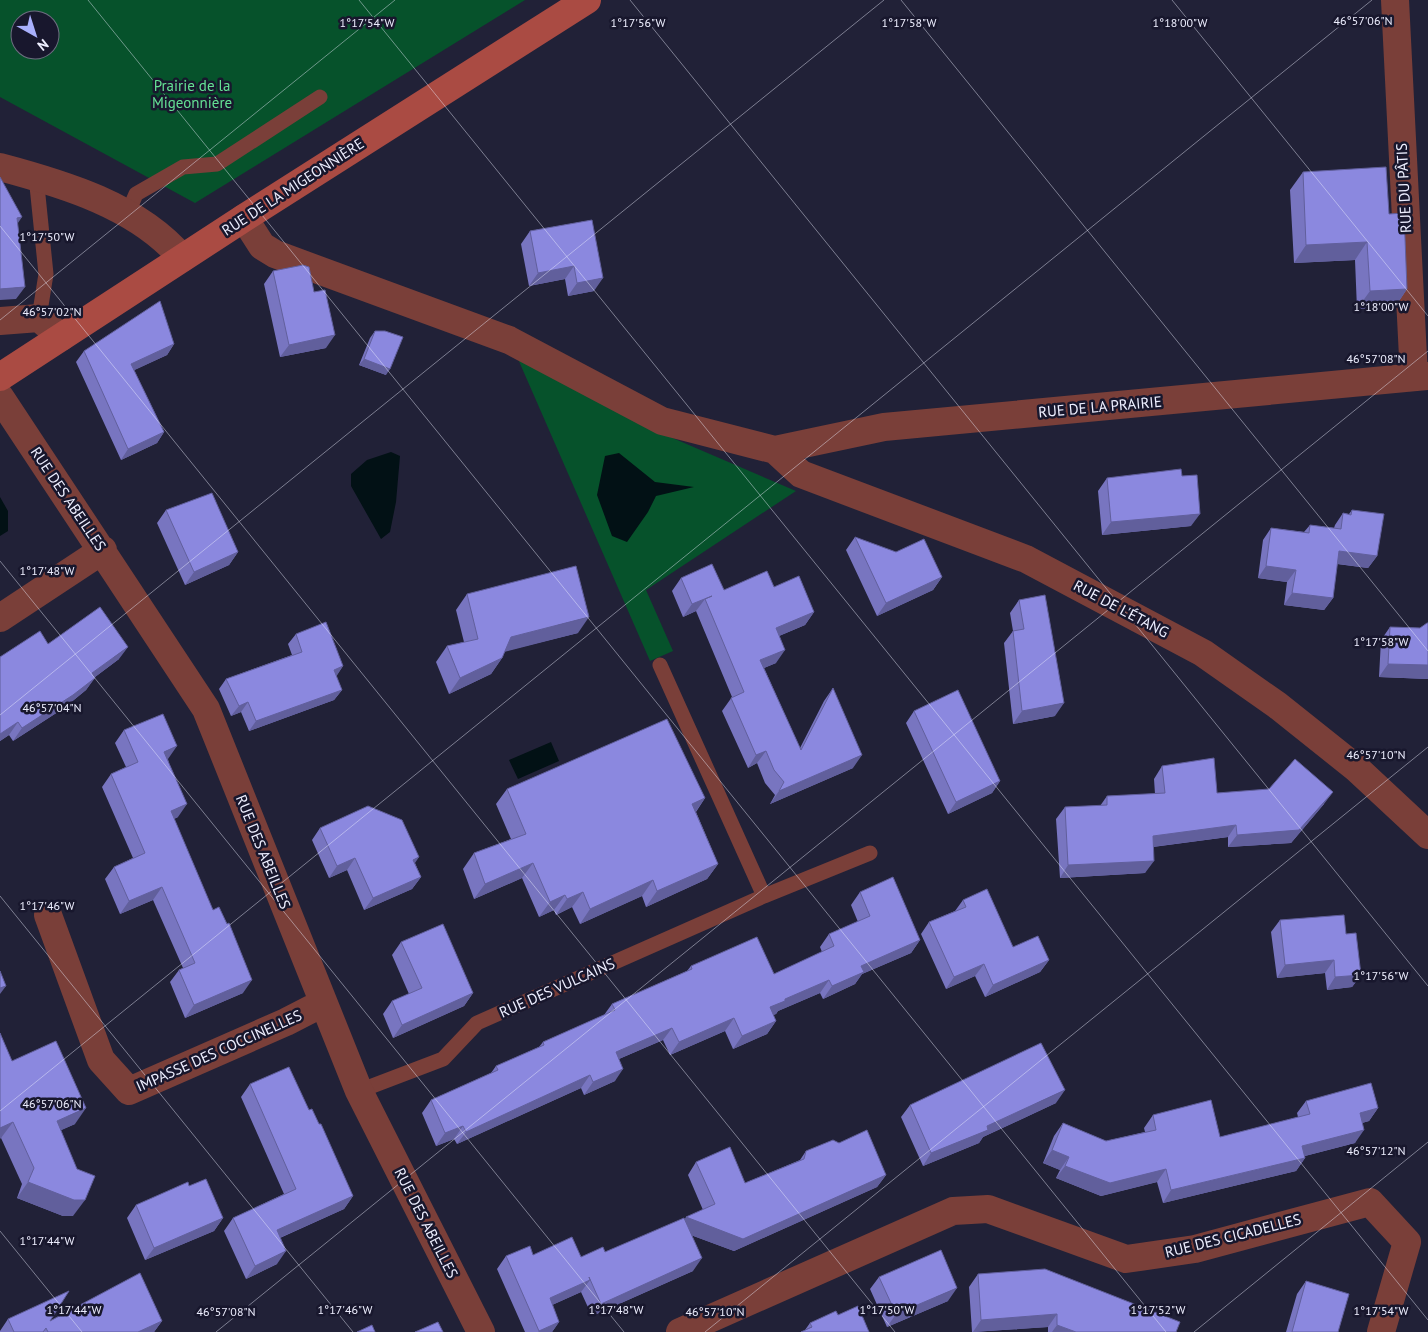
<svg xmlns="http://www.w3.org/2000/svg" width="1428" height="1332" font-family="'PT Sans',sans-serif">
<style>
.green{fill:#06522b;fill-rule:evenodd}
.water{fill:#021115}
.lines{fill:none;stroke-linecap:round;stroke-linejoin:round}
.lane{stroke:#7a3f39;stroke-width:15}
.street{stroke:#7a3f39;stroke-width:28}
.secondary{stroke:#aa4b43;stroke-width:28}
.wall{fill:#7875c0}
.shaded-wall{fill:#615f9c}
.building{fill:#8b88df;stroke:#615f9c}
.ticks{fill:none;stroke:#eeefff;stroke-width:1;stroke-opacity:0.45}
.labels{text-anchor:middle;stroke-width:5;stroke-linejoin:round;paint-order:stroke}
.park-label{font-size:15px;fill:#64e194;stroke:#18172d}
.street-label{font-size:15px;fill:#eeefff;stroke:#18172d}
.ticks-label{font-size:12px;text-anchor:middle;fill:#eeefff;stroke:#18172d;stroke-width:5;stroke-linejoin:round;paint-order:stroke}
</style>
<rect width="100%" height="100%" fill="#212137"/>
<path class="green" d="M0,0H525L195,203L0,97ZM20,20H50V50H20Z
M518,359L640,424L796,491L646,590L673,651L650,661Z"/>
<path class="water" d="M391,452L400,456L396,502L390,532L381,539L351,486V474L367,460Z
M619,453L655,482L694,487L656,496L648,512L627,542L612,536L597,495L605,456Z
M0,497L8,511V531L0,536Z
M551,742L559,761L518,779L509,760Z"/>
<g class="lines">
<path class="lane" d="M36,176L46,274L39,318
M127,215L136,194L183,167L217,164L320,97
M660,665L764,896
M359,1091L443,1059L477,1023L764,896L870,853"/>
<path class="street" d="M1395,0L1414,377
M0,167C64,184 138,206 182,258
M244,218L262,246L275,254L509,340L662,421L775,450L884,427L1428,376
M0,321L39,318L61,337
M0,397L206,709L359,1091L481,1332
M775,450L801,474L1026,559L1203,653L1277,705L1356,768L1428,835
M0,618L103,550
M48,915L101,1060L129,1091L286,1022L323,1003
M680,1332L953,1211L988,1209L1126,1259L1195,1249L1370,1202L1407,1242L1381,1332"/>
<path class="secondary" d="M0,377L244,218L587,0"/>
</g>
<path class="wall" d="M1303,172L1389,214L1407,289L1395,307L1357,309L1355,260L1294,263L1290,190Z
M592,220L594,291L568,296L565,279L529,286L521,244L530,231Z
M273,271L326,348L280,357L264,284Z
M375,331L386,375L359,365L370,338Z
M174,344L167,355L134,370L164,432L157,443L121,460L76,362L84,351Z
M1182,476L1191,526L1102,535L1098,491L1107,478Z
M166,510L238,552L229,565L185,585L157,523Z
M1352,510L1377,556L1368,568L1337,564L1333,598L1324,610L1284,605L1287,582L1258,578L1263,540L1271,528L1304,532L1310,525L1334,528L1335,525L1343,513L1349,514Z
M855,537L942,577L933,590L877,616L846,550Z
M681,578L724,590L774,587L814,612L805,625L779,636L776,663L764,668L800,748L824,701L833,688L853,768L770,804L775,795L765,783L757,763L748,768L722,711L732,697L696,611L683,617L672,591Z
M467,594L578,633L505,651L502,658L491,674L449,694L436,662L447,646L464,642L456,610Z
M1019,600L1055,716L1013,724L1004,643L1013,631L1010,613Z
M1428,623V679L1379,677L1381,640L1390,627L1420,628Z
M296,634L343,666L336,676L342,690L334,700L249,731L241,712L231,716L219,689L226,679L292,655L288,644Z
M48,644L119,659L95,677L86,690L64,708L13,741L9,735L0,741V657Z
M914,711L1000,781L992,793L948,814L906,723Z
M124,730L168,759L178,817L174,819L243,993L185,1018L170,982L179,970L183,968L153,900L120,914L105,879L114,867L133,858L102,787L111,774L126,767L115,743Z
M1162,766L1217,793L1324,804L1291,843L1228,847V837L1153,847L1145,873L1060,878L1056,819L1065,807L1100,806L1107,796L1155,794L1154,779Z
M507,789L705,798L696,812L718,864L707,879L646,907L642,896L580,924L572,907L556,915L554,910L539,917L522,878L474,899L463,869L474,853L511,839L496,804Z
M320,828L415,863L421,877L412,889L364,910L347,870L329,878L312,840Z
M860,892L920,940L911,953L862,974L855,984L823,999L820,993L778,1011L776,1014L773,1015L776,1021L767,1034L733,1049L725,1031L670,1055L663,1040L619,1059L615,1081L584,1095L581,1088L457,1144L454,1139L436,1146L422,1113L431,1100L491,1073L496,1066L539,1047L543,1042L604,1015L612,1004L687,971L691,966L774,974L822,952L820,947L829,934L858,922L851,905Z
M963,900L1013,947L1049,960L1040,972L985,997L975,976L946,989L921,934L929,922L955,911Z
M1280,920L1346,934L1361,975L1352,987L1327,990L1325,973L1277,978L1271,932Z
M401,942L473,993L464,1006L393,1038L383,1014L392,1001L409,994L392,955Z
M12,1061L75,1124L61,1130L73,1216H63L17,1198L22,1184L1,1138Z
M250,1084L309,1110L319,1124L353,1196L344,1209L280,1238L277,1264L246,1279L224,1231L233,1218L284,1194L241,1097Z
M1306,1101L1378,1108L1369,1121L1362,1123L1355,1143L1305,1156V1158L1296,1171L1163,1203L1157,1182L1101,1196L1056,1178L1060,1170L1043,1163L1054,1136L1063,1123L1106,1141L1145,1132L1144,1128L1153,1115L1220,1137L1298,1117L1297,1113Z
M1056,1103L983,1137L979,1143L923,1166L901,1117L910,1105Z
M806,1151L886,1175L877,1187L734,1251L691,1235L693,1271L592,1316L581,1292L552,1305L559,1322L552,1332H525L497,1269L506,1256L533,1255L581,1257L605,1252L684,1220L703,1210L688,1175L696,1162L745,1183L800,1160Z
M189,1186L223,1218L214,1231L145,1260L127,1218L136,1205Z
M978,1274L1176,1332H1048V1327L972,1332L969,1287Z
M879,1277L948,1301L887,1327L870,1289Z
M1306,1281L1338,1332H1286L1297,1294Z
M838,1315L805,1330L810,1323Z
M8,1319L50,1321H162L154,1332H0V1331Z"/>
<path class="shaded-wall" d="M22,217L14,229L17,218Z
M1367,242L1355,260L1294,263L1306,245Z
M574,266L565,279L529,286L538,273Z
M603,278L594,291L568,296L577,283Z
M25,287L16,299L0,300V289Z
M1407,289L1395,307L1357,309L1370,291Z
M335,335L326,348L280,357L289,345Z
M174,344L167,355L124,375L131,364Z
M364,359L390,369L386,375L359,365Z
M164,432L157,443L121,460L128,449Z
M1200,514L1191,526L1102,535L1111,522Z
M1339,551L1377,556L1368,568L1331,563Z
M238,552L229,565L185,585L194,572Z
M1266,566L1296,570L1287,582L1258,578Z
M942,577L933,590L877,616L886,603Z
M1292,593L1333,598L1324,610L1284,605Z
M705,599L696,611L683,617L692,604Z
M814,612L805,625L767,641L776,628Z
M589,617L578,633L500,653L511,637Z
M128,647L119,659L83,686L92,673Z
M785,650L776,663L752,673L760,660Z
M502,658L491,674L449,694L460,678Z
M1388,664L1428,665V679L1379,677Z
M343,666L336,677L334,670Z
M95,678L86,690L64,708L13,741L22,728Z
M342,690L334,700L249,731L256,721Z
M248,702L241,712L231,716L239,706Z
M1064,703L1055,716L1013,724L1022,711Z
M18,722L9,735L0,741V734Z
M177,746L168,759L155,764L164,752Z
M766,751L757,763L748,768L756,755Z
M862,755L853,768L770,804L779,791Z
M1000,781L992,793L948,814L956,802Z
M1333,792L1324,804L1291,843L1228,847L1237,835Z
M705,798L694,814L692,804Z
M187,804L178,817L162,824L171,811Z
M1236,825L1228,837L1144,848L1153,836Z
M419,857L411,869L413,860Z
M355,858L347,870L329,878L337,866Z
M1154,861L1145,873L1060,878L1068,865Z
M533,863L522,878L474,899L485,884Z
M718,864L707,879L646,907L657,891Z
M421,877L412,889L364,910L373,898Z
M653,880L642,896L580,924L590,909Z
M162,887L153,900L120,914L129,901Z
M583,892L572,907L556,915L567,899Z
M565,895L554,910L539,917L550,902Z
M920,940L911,953L862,974L855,984L823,999L832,986L861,966Z
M1049,960L1040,972L985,997L993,985Z
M1334,960L1325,973L1277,978L1285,965Z
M984,964L975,976L946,989L954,977Z
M1361,975L1352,987L1327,990L1335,977Z
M252,980L243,993L185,1018L194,1005Z
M829,980L820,993L778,1011L776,1014L761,1020L770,1007L785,999Z
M6,986L0,994V988Z
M473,993L464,1006L393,1038L402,1025Z
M734,1018L725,1031L670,1055L679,1042Z
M776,1021L767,1034L733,1049L742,1036Z
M672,1028L663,1040L607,1064L616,1052Z
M623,1069L615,1081L584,1095L593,1082Z
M590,1075L581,1088L457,1144L466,1132Z
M1065,1090L1056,1103L983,1137L979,1143L923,1166L931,1153L987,1126Z
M86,1108L75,1124L46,1137L57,1121Z
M1378,1108L1369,1121L1351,1126L1360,1113Z
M13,1122L1,1138L0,1139V1128Z
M463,1126L454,1139L436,1146L445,1133Z
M1364,1130L1355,1143L1293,1159L1302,1146Z
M1052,1150L1069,1157L1060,1170L1043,1163Z
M1305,1158L1296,1171L1163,1203L1171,1190Z
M1065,1166L1166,1169L1157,1182L1101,1196L1056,1178Z
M886,1175L877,1187L734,1251L677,1230L686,1217Z
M28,1182L85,1200L73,1216H63L17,1198Z
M353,1196L344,1209L268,1243L277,1230Z
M223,1218L214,1231L145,1260L154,1248Z
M286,1251L277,1264L246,1279L255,1266Z
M702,1258L693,1271L592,1316L601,1304Z
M590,1280L581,1292L541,1310L550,1298Z
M957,1288L948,1301L887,1327L896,1314Z
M1057,1314L1048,1327L973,1332L981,1320Z
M162,1321L154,1332H138Z
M559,1322L552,1332H538L539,1331Z
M1057,1325L1076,1332H1052Z"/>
<path class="building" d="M1386,167L1389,214L1404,213L1407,289L1370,291L1367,242L1306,245L1303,172Z
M0,177L22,217L17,218L25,287L0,289Z
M592,220L603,278L577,283L574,266L538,273L530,231Z
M303,265L309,267L314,292L325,290L335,335L289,345L273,271Z
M160,301L174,344L131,364L164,432L128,449L84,351Z
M375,331H385L403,337L390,369L364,359Z
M1181,469L1182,476L1197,475L1200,514L1111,522L1107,478Z
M212,493L238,552L194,572L166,510Z
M1352,510L1384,514L1377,556L1339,551L1333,598L1292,593L1296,570L1266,566L1271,528L1309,533L1310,525L1341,529L1343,513L1351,515Z
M855,537L896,552L924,539L942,577L886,603Z
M712,564L724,590L767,571L774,587L799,576L814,612L776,628L785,650L760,660L801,750L833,688L862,755L779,791L784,782L774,770L766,751L756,755L731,698L744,692L705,599L712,596L692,604L681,578Z
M576,566L589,617L511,637L502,658L460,678L447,646L478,639L467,594Z
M1045,595L1064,703L1022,711L1013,631L1024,629L1019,600Z
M100,607L128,647L92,673L95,678L73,695L22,728L18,722L0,734V657L40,631L48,644Z
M326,622L343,666L334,670L342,690L256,721L248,702L239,706L226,679L302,652L296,634Z
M1427,623H1428V665L1388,664L1390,627L1420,628Z
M958,690L1000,781L956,802L914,711Z
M163,714L177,746L164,752L187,804L171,811L213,910L219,907L227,924L229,923L252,980L194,1005L179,970L195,963L162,887L129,901L114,867L145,853L111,774L138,762L124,730Z
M667,719L705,798L692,804L718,864L657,891L653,880L590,909L583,892L567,899L565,895L550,902L533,863L485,884L474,853L526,834L507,789Z
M1214,758L1217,793L1269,789L1295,759L1333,792L1299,830L1237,835L1236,825L1153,836L1154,861L1068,865L1065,807L1107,805V796L1165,793L1162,766Z
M368,806L402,820L419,857L413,860L421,877L373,898L355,858L337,866L320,828Z
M893,877L920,940L861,966L864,972L832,986L829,980L785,999V1001L770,1007L776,1021L742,1036L734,1018L679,1042L672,1028L616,1052L623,1069L593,1082L590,1075L466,1132L463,1126L445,1133L431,1100L498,1070L496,1066L544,1045L543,1042L615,1010L612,1004L692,969L691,966L757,937L774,974L834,946L829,934L870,916L860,892Z
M987,889L1013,947L1038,936L1049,960L993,985L984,964L954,977L929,922L966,907L963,900Z
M1344,915L1346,934L1356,933L1361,975L1335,977L1334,960L1285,965L1280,920Z
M443,924L473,993L402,1025L392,1001L422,988L401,942Z
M0,971L6,986L0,988Z
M0,1033L12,1061L56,1041L86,1108L57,1121L77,1169L95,1176L85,1200H74L28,1182L34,1168L13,1122L0,1128Z
M1041,1043L1065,1090L987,1126L988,1130L931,1153L910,1105Z
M289,1067L309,1110L312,1109L319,1124H321L353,1196L277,1230L286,1251L255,1266L233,1218L296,1189L250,1084Z
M1371,1083L1378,1108L1360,1113L1364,1130L1302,1146L1305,1158L1171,1190L1166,1169L1110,1183L1065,1166L1069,1157L1052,1150L1063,1123L1106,1141L1156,1130L1153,1115L1211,1100L1220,1137L1310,1114L1306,1101Z
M867,1130L886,1175L743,1239L686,1217L715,1204L696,1162L730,1147L745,1183L804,1159L806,1151L833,1140L839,1143Z
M206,1179L223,1218L154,1248L136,1205L188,1182L189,1186Z
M684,1218L702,1258L601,1304L589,1277L590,1280L550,1298L559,1322L539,1331L506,1256L530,1246L533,1255L572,1237L581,1257L603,1247L605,1252Z
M941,1250L957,1288L896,1314L879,1277Z
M1045,1269L1180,1322L1176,1332H1076L1057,1325V1314L981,1320L978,1274Z
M140,1273L162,1321L138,1332H48L46,1328L43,1332H14L8,1319L69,1291L50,1321Z
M1306,1281L1349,1294L1338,1332H1292Z
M858,1306L869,1332H801L812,1327L810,1323L836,1311L838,1315Z
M438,1322L443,1332H415Z
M372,1325L375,1332H357Z"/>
<path class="ticks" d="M88,0L1166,1332M359,0L1428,1320M630,0L1428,986M901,0L1428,651M1172,0L1428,316M0,226L895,1332M0,320L395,0M0,561L624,1332M0,715L884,0M0,896L353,1332M0,1111L1372,0M0,1231L82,1332M216,1332L1428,351M705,1332L1428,747M1194,1332L1428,1142"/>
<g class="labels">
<g class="park-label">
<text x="192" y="91">Prairie de la<tspan x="192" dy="17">Migeonnière</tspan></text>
</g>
<g class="street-label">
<text transform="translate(293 187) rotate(-33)" y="5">RUE DE LA MIGEONNIÈRE</text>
<text transform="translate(1404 188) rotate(-93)" y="5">RUE DU PÂTIS</text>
<text transform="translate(1100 407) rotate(-5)" y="5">RUE DE LA PRAIRIE</text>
<text transform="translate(68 499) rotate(56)" y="5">RUE DES ABEILLES</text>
<text transform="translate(1121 609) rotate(28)" y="5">RUE DE L'ÉTANG</text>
<text transform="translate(263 852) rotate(68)" y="5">RUE DES ABEILLES</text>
<text transform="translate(557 988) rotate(-24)" y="5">RUE DES VULCAINS</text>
<text transform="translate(219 1051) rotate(-24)" y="5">IMPASSE DES COCCINELLES</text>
<text transform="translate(426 1223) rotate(63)" y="5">RUE DES ABEILLES</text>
<text transform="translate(1233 1236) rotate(-14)" y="5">RUE DES CICADELLES</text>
</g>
</g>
<g class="ticks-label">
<text x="1363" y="25">46°57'06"N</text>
<text x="638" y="27">1°17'56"W</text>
<text x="909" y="27">1°17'58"W</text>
<text x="367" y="27">1°17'54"W</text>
<text x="1180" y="27">1°18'00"W</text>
<text x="47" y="241">1°17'50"W</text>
<text x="1381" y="311">1°18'00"W</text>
<text x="52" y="316">46°57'02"N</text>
<text x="1376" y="363">46°57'08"N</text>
<text x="47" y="575">1°17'48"W</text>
<text x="1381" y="646">1°17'58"W</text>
<text x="52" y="712">46°57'04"N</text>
<text x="1376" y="759">46°57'10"N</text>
<text x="47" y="910">1°17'46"W</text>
<text x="1381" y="980">1°17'56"W</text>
<text x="52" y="1108">46°57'06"N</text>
<text x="1376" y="1155">46°57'12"N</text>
<text x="47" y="1245">1°17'44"W</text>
<text x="74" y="1314">1°17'44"W</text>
<text x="345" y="1314">1°17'46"W</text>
<text x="616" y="1314">1°17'48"W</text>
<text x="887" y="1314">1°17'50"W</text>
<text x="1158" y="1314">1°17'52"W</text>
<text x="1381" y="1315">1°17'54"W</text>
<text x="226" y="1316">46°57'08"N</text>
<text x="715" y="1316">46°57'10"N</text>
</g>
<g transform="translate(35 35) rotate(141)"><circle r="24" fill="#18172d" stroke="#6e6d81"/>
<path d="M0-4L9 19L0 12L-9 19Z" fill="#a9b0fc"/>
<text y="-8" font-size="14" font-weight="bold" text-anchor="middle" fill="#eeefff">N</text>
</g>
</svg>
